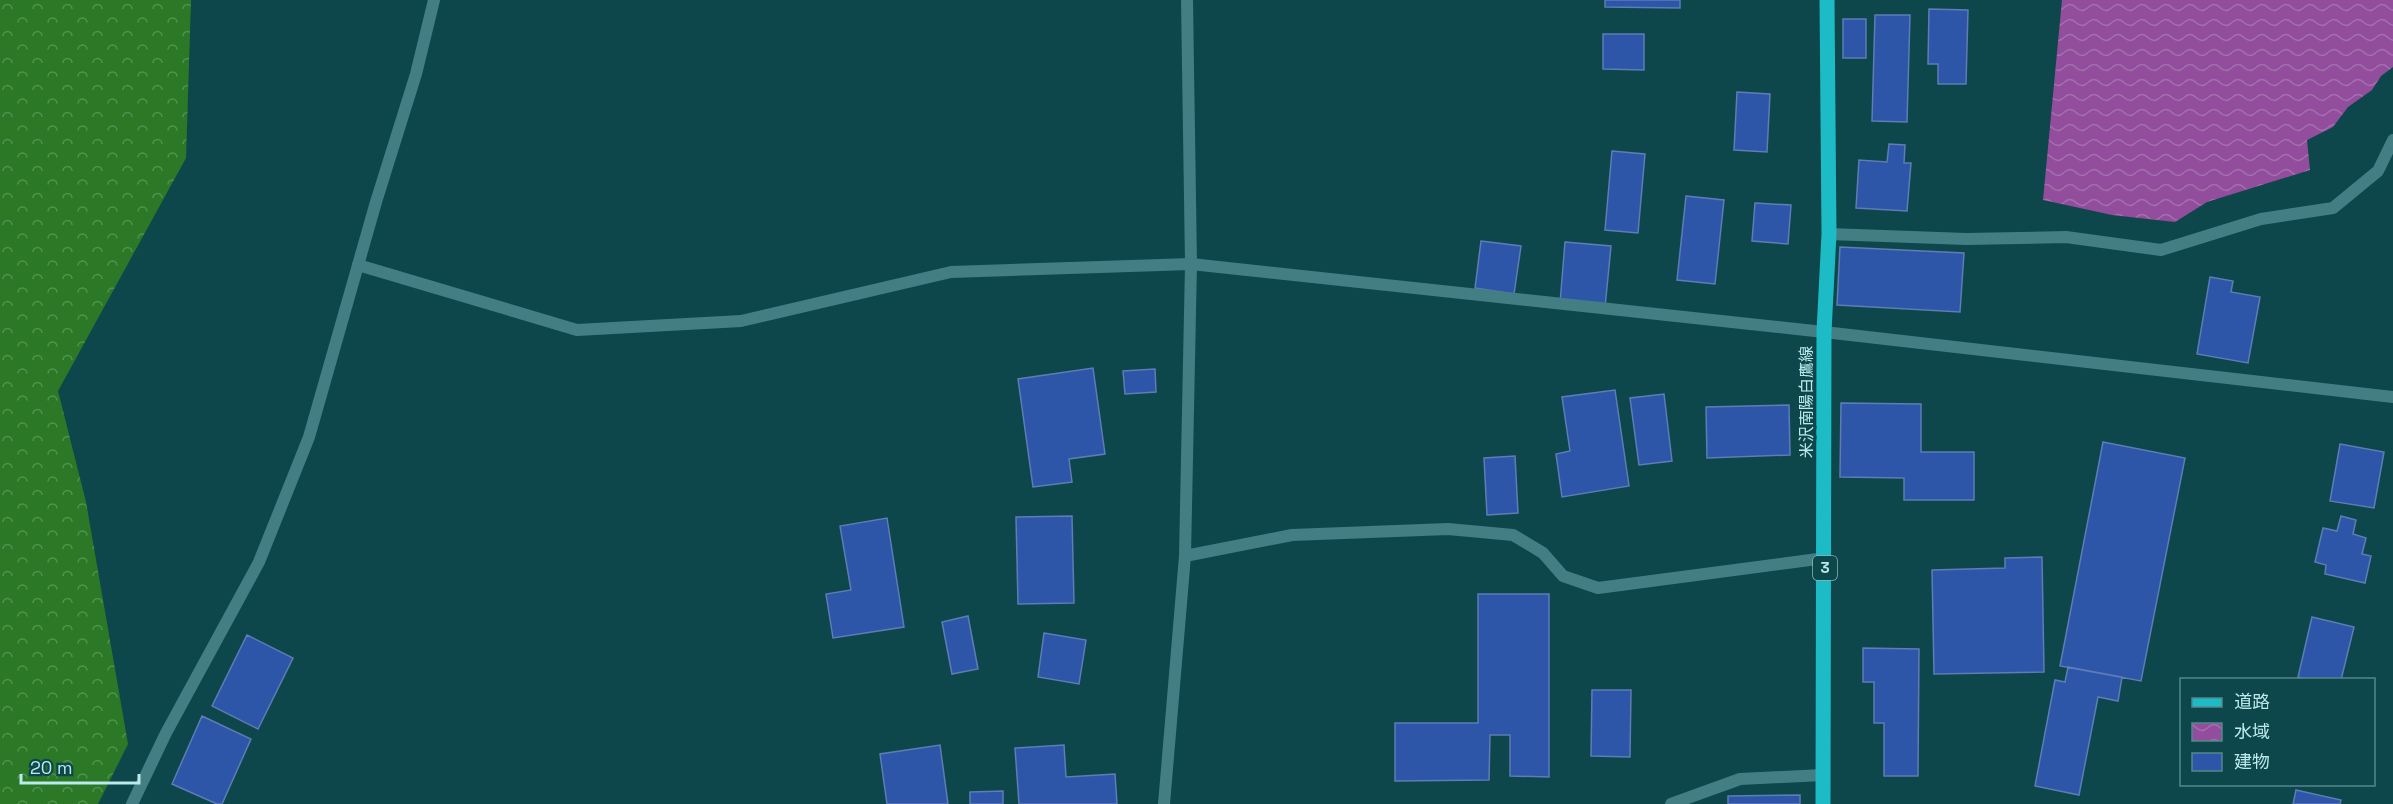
<svg xmlns="http://www.w3.org/2000/svg" width="2393" height="804" font-family="'Space Grotesk','Noto Sans JP',sans-serif">
<style>
.forest{fill:url(#forest-crowns)}
.water{fill:url(#water-waves)}
.building{fill:#2d56a8;stroke:#5e7cb5;stroke-width:1.5}
.lines{fill:none;stroke-linecap:round;stroke-linejoin:round}
.minor{stroke:#427e83;stroke-width:12}
.tertiary{stroke:#427e83;stroke-width:12}
.primary{stroke:#1cbbc5;stroke-width:15}
.labels{text-anchor:middle;stroke-width:6;stroke-linejoin:round;paint-order:stroke}
.shield{fill:#0d474b;stroke:#87b8bc;stroke-width:1.5}
.shield-label{font-size:15px;font-weight:bold;fill:#bbe9ec}
.street-label{font-size:16px;fill:#bbe9ec;stroke:#0d474b}
</style>
<defs>
<pattern id="forest-crowns" width="20" height="18" patternUnits="userSpaceOnUse" patternTransform="scale(1.5)"><rect width="20" height="18" fill="#2b7926"/><path d="M2 6a3 3 0 1 1 6 0M12 15a3 3 0 1 1 6 0" fill="none" stroke="#519250"/></pattern>
<pattern id="water-waves" width="16" height="10" patternUnits="userSpaceOnUse" patternTransform="scale(1.5)"><rect width="16" height="10" fill="#924d9c"/><path d="M0 5q4-4 8 0t8 0" fill="none" stroke="#a46faf"/></pattern>
</defs>
<rect width="100%" height="100%" fill="#0d474b"/>
<path class="forest" d="M0,0H191L186,158L58,391L86,502L128,744L98,804H0Z"/>
<path class="water" d="M2062,0H2393V67L2381,76L2372,90L2348,107L2333,127L2307,140L2310,170L2207,202L2175,222L2112,215L2043,200Z"/>
<path class="building" d="M1605,0H1680V8L1605,7Z
M1929,9L1968,10L1966,84H1938V64H1928Z
M1875,15H1910L1907,122L1872,121Z
M1843,19H1866V58H1843Z
M1603,34H1644V70L1603,69Z
M1737,92L1770,94L1767,152L1734,150Z
M1889,144L1905,145L1904,163H1911L1907,211L1856,208L1859,160L1887,162Z
M1612,151L1645,154L1638,233L1605,230Z
M1686,196L1724,200L1715,284L1677,280Z
M1755,203L1791,205L1788,244L1752,241Z
M1481,241L1521,246L1514,294L1475,288Z
M1565,242L1611,246L1605,308L1560,303Z
M1840,247L1964,253L1960,312L1837,305Z
M2210,277L2233,281L2231,292L2260,297L2248,363L2197,354Z
M1093,368L1105,454L1069,459L1072,482L1033,487L1018,379Z
M1155,369L1156,392L1125,394L1123,371Z
M1615,390L1629,486L1562,497L1556,454L1570,451L1562,397Z
M1664,394L1672,461L1639,465L1630,398Z
M1841,403L1921,404V452H1974V500H1904V478L1840,477Z
M1789,405L1790,455L1707,458L1706,407Z
M2103,442L2185,458L2141,681L2060,666Z
M2340,444L2384,452L2374,508L2330,501Z
M1515,456L1518,513L1487,515L1484,458Z
M1072,516L1074,603L1018,604L1016,517Z
M2341,516L2356,520L2353,534L2366,538L2362,554L2371,556L2365,583L2325,574L2326,565L2315,562L2323,528L2337,531Z
M887,518L904,627L833,638L826,594L851,590L840,526Z
M2042,557L2044,672L1934,674L1932,570L2005,568V558Z
M1478,594H1549V777L1510,776V735H1490L1489,780L1395,781V723H1478Z
M968,616L978,669L952,674L942,622Z
M2312,617L2354,627L2341,680H2308L2298,677Z
M1044,633L1086,640L1079,684L1038,677Z
M247,635L293,658L258,729L212,706Z
M1863,648L1919,649L1918,776H1884V723H1874V682H1863Z
M2068,667L2122,677L2118,701L2098,697L2079,795L2035,786L2055,680L2065,682Z
M1592,690H1631L1630,757L1591,756Z
M202,716L251,739L222,804H217L172,784Z
M940,745L948,804H887L880,754Z
M1064,745L1066,777L1115,774L1117,804H1019L1015,748Z
M2296,790L2341,800L2340,804H2293Z
M1003,791V804H970V792Z
M1800,795V804H1728V796Z"/>
<g class="lines">
<path class="minor" d="M1829,234L1966,239L2066,237L2161,250L2261,219L2333,208L2378,171L2393,140
M1824,332L2393,397
M1185,556L1292,535L1448,529L1513,535L1543,553L1563,576L1598,588L1825,558
M132,804L166,733L259,562L309,437L376,202L416,74L434,0
M1164,804L1185,556L1191,264L1187,0
M1671,804L1740,779L1823,775"/>
<path class="tertiary" d="M358,265L577,330L741,321L951,272L1191,264L1824,332"/>
<path class="primary" d="M1823,804L1824,332L1829,234L1827,0"/>
</g>
<g class="labels">
<rect class="shield" x="1813" y="556" width="24" height="24" rx="4.5"/>
<g class="shield-label">
<text x="1825" y="573">3</text>
</g>
<g class="street-label">
<text transform="translate(1806 402) rotate(-90)" y="6">米沢南陽白鷹線</text>
</g>
</g>
<rect x="2180" y="678" width="195" height="108" fill="#0d474b" stroke="#53888b" stroke-width="1.5"/>
<rect x="2192" y="698" width="30" height="9" fill="#1cbbc5" stroke="#53888b" stroke-width="1.5"/>
<text x="2234" y="708" font-size="18" fill="#bbe9ec">道路</text>
<rect x="2192" y="723" width="30" height="18" fill="url(#water-waves)" stroke="#53888b" stroke-width="1.5"/>
<text x="2234" y="738" font-size="18" fill="#bbe9ec">水域</text>
<rect x="2192" y="753" width="30" height="18" fill="#2d56a8" stroke="#53888b" stroke-width="1.5"/>
<text x="2234" y="768" font-size="18" fill="#bbe9ec">建物</text>
<path d="M21 774v9h118v-9" fill="none" stroke="#bbe9ec" stroke-width="3"/>
<text x="30" y="774" font-size="18" fill="#bbe9ec" stroke="#0d474b" stroke-width="4.5" paint-order="stroke">20 m</text>
</svg>
